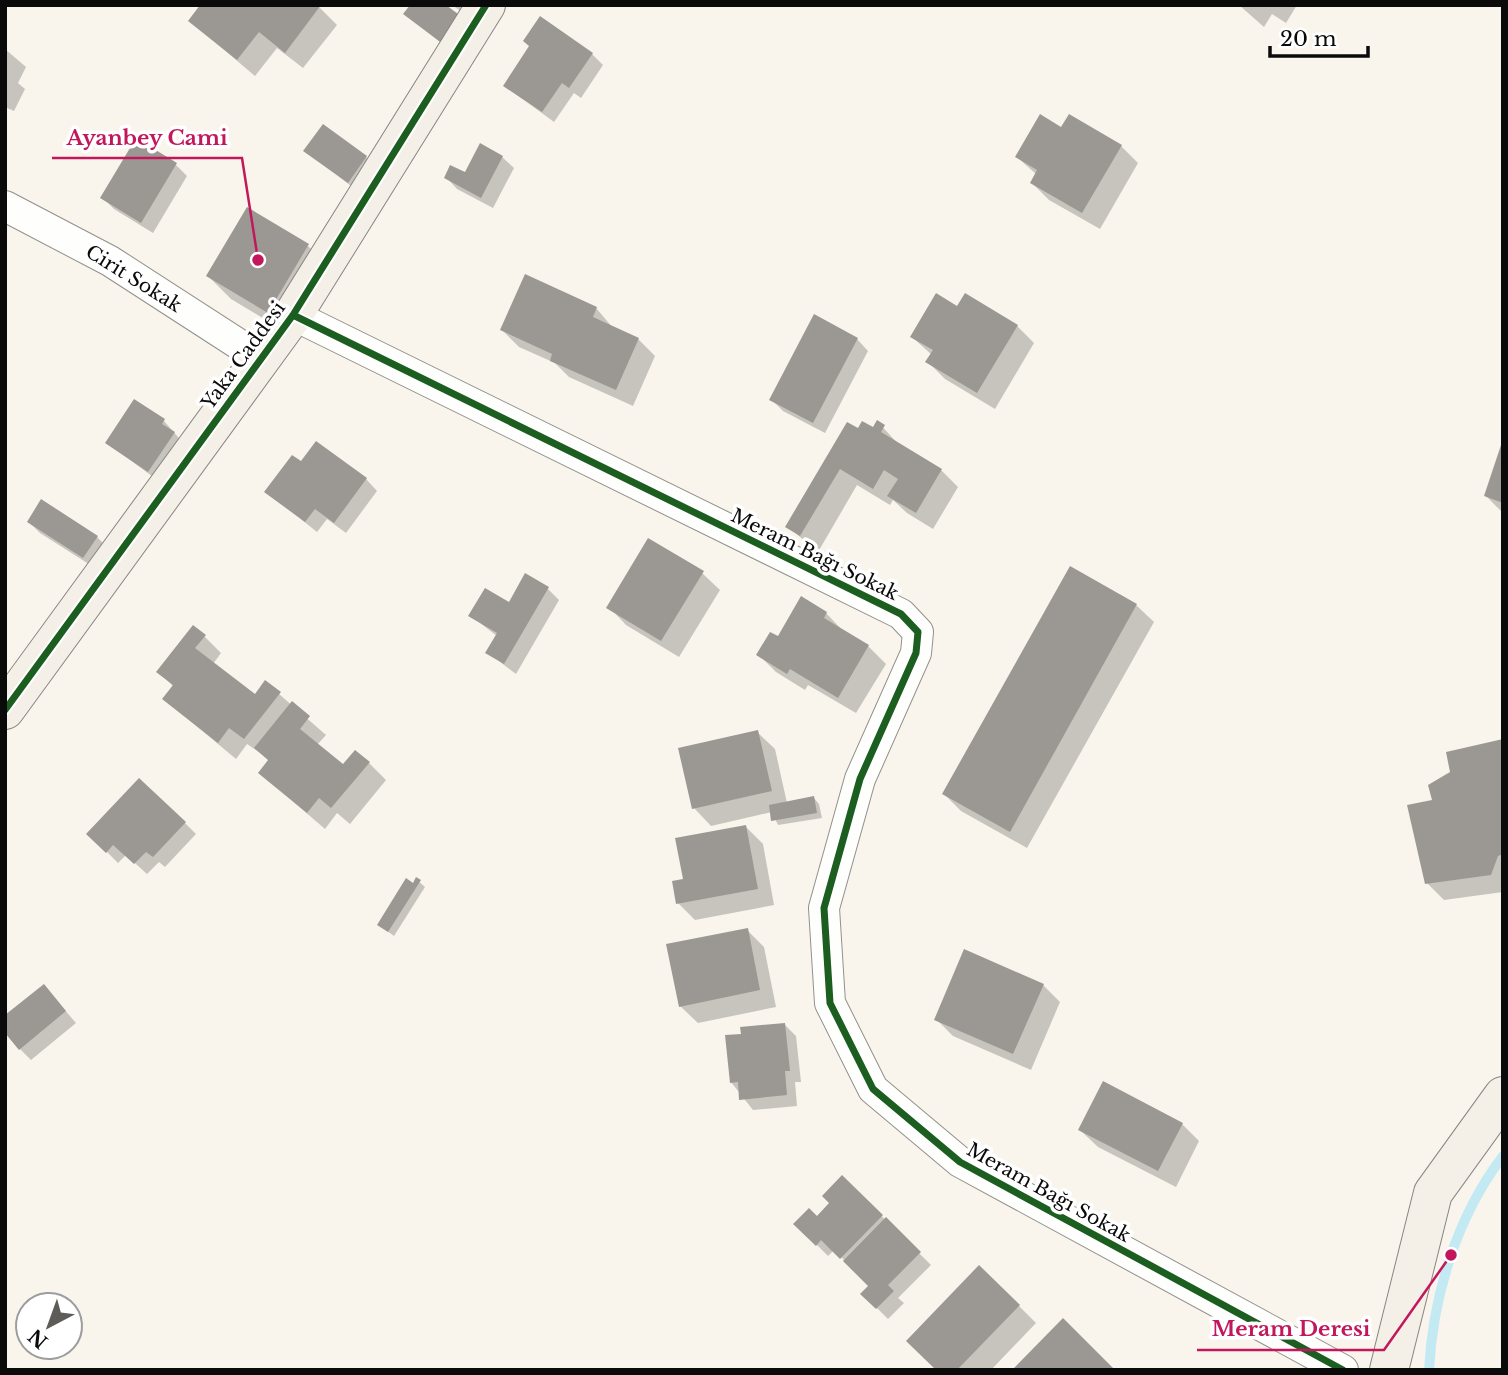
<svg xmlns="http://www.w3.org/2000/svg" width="1508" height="1375" font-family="'Libre Baskerville',serif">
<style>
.shadow{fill:#0003}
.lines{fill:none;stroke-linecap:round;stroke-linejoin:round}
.stream{stroke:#c3eaf3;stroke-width:10}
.building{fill:#9b9893}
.street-casing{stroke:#92908c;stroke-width:32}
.secondary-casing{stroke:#888683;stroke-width:40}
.street{stroke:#fefefc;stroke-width:30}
.secondary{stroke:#f4f0e7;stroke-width:38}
.cycleway-casing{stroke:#fff;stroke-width:11}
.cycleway{stroke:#1b5e20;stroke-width:7}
.labels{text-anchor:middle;stroke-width:7;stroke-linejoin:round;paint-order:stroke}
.street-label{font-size:19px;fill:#0a0a0a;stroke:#fff}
.leader{fill:none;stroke:#c2185b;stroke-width:2.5}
.callout-dot{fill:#c2185b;stroke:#fff;stroke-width:2.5}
.callout-label{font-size:21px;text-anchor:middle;font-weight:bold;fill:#c2185b;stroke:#fff;stroke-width:7;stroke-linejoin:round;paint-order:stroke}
</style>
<rect width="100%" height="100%" fill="#f9f5ed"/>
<path class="shadow" d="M317,5L337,25L303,68L277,48L255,76L190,21Z
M452,5H475L468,16Z
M1239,5H1297L1286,23L1272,14L1264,27Z
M405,14L472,30L455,54Z
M5,49L26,67L18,83L25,89L14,111L5,107Z
M592,54L603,65L581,98L574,93L554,122L505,86Z
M1061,129L1121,146L1138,163L1100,229L1049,200L1032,183L1037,175L1017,157Z
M481,146L502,157L514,168L493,208L457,189L446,177L466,175Z
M306,151L366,157L377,168L360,193Z
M176,165L187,176L153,233L114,209L103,198Z
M308,246L331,268L291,335L231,299L208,276Z
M596,308L613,328L638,339L655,356L633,406L569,377L555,363L519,347L502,330Z
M958,308L1017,326L1034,343L995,409L945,379L928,362L932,355L912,337Z
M857,339L868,351L825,433L783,411L772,400Z
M135,401L164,421L185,445L160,482L107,443Z
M878,422L900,446L941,470L958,487L933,529L907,513L893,500L890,505L857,485L818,552L787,526L859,431L873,429Z
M1503,446V513L1486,496Z
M302,464L366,479L377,491L346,533L327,519L317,532L267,492Z
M29,522L97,537L108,548L95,568L40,533Z
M1071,568L1136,605L1154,622L1027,848L961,811L944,794Z
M702,573L720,590L679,657L626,625L609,607Z
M548,589L559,600L516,674L487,652L497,636L471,616Z
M826,613L843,631L868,646L886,664L856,713L808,685L805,690L776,672L759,655Z
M204,636L221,653L213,664L255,696L279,694L326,735L317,745L343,767L369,763L386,780L350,824L337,813L325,829L260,773L270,761L262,754L247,744L236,759L164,699L174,687L158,671Z
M757,732L775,749L787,803L814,798L819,804L822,818L778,825L772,812L711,826L694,808Z
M1503,741V892L1444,900L1427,883L1434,801Z
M185,823L196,834L165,867L159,862L147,874L126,855L118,863L89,834Z
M746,827L763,844L774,905L695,920L678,903L685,880Z
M417,880L425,887L394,936L379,925Z
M747,930L764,947L776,1007L698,1023L680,1006Z
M1043,985L1060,1002L1031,1070L953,1036L936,1019Z
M44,986L76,1023L31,1060L20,1049Z
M784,1024L796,1036L801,1082H795L797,1106L753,1110L731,1082L743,1035Z
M1182,1124L1199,1141L1176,1187L1098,1147L1080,1130Z
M842,1177L931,1265L898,1298L904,1303L888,1319L863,1294L870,1286L834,1250L828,1256L796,1224L817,1218L831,1204Z
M1019,1306L1036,1323L991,1370H938Z"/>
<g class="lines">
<path class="stream" d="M1429,1370C1433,1295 1457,1216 1503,1156"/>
</g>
<path class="building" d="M200,5H321L285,53L259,32L237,60L188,21Z
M410,5H446L462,17L443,44L403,14Z
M540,16L593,53L569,88L562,83L542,112L503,86L529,46L523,41Z
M1040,114L1061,127L1069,114L1122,145L1082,213L1030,183L1037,170L1015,157Z
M323,124L367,156L348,183L303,151Z
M136,138L177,163L141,223L100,198Z
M480,143L503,156L481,198L444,178L450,165L465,172Z
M247,207L309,244L268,313L206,276Z
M525,274L597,307L593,317L639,338L616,390L550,361L552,354L500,330Z
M936,293L957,306L965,293L1018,325L977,393L925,362L933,350L910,337Z
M814,314L858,338L813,423L769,400Z
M134,399L165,419L162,424L175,432L148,472L105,443Z
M877,420L885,425L881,432L942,469L916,513L887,496L898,479L884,470L873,489L840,469L800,536L785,527L847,422L858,428L862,421L873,427Z
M316,441L367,478L334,523L315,509L305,522L264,492L292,455L301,461Z
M1502,442H1503V503L1484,496Z
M41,499L98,536L83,558L27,522Z
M648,538L704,571L661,641L606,608Z
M1070,566L1137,604L1010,832L942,794Z
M525,573L549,587L504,664L485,653L497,633L468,616L485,588L509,602Z
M801,596L827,612L824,618L869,645L838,698L790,669L787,674L756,655L770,632L778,636Z
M193,625L206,635L195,648L255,694L265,680L281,692L244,739L229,728L218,743L162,699L173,685L156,672Z
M292,701L310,716L300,729L343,764L355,750L370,762L331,808L319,798L307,813L258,773L268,760L254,748Z
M758,730L772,791L692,809L678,748Z
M1503,739V854L1498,856L1491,875L1425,884L1407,805L1432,800L1428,785L1450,772L1446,752Z
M139,778L186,822L153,857L146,852L134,864L113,845L106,853L86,834Z
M814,796L817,813L771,821L769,805Z
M746,825L758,889L676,904L672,881L683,879L675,838Z
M416,877L421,880L388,932L377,925L406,878L413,883Z
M748,928L760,990L679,1007L666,944Z
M964,949L1044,984L1013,1054L934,1020Z
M44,984L66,1011L19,1050L5,1033V1015Z
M785,1023L790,1071H785L787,1095L739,1100L738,1082L730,1083L725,1035L741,1034L740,1027Z
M1103,1081L1183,1123L1158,1171L1078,1130Z
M842,1175L883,1215L840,1259L821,1240L816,1246L793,1224L809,1208L817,1216L829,1203L822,1196Z
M886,1217L921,1252L888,1285L894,1291L876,1309L860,1294L868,1286L843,1261Z
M979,1265L1020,1305L957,1370H936L906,1341Z
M1063,1318L1115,1370H1012Z"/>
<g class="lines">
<defs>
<path id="street" d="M5,206L110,261L260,358
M293,315L901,614L918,632L916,653L860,779L824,908L830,1003L873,1089L960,1162L1343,1370"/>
<path id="secondary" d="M5,710L293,315L486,5
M1389,1370L1433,1193L1503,1096"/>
</defs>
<use href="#street" class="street-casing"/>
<use href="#secondary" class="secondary-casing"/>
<use href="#street" class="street"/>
<use href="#secondary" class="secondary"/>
<defs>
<path id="cycleway" d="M293,315L901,614L918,632L916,653L860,779L824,908L830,1003L873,1089L960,1162L1343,1370
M5,710L293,315L486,5"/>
</defs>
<use href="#cycleway" class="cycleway-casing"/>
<use href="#cycleway" class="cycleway"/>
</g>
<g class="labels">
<g class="street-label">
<text transform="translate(134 278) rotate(32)" y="7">Cirit Sokak</text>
<text transform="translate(243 355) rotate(-54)" y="7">Yaka Caddesi</text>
<text transform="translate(815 554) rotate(26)" y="7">Meram Bağı Sokak</text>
<text transform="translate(1049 1192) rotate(29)" y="7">Meram Bağı Sokak</text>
</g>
</g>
<path class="leader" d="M258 260L242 158H52M1451 1255L1384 1350H1197"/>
<g class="callout-dot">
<circle cx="258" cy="260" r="7"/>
<circle cx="1451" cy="1255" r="7"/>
</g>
<g class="callout-label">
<text x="147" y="145">Ayanbey Cami</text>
<text x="1291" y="1336">Meram Deresi</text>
</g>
<rect width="1508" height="1375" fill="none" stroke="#0a0a0a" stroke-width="14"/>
<g transform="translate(49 1326) rotate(221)"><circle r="33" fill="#ffffff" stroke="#9d9d9d" stroke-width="2"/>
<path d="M0-5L12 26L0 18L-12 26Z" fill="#5e5c59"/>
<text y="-10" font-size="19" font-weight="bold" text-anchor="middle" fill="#0a0a0a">N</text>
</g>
<path d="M1270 46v10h98v-10" fill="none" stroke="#0a0a0a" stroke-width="3.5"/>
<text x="1280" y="46" font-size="21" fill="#0a0a0a" stroke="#ffffff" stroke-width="5" paint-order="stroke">20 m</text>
</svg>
